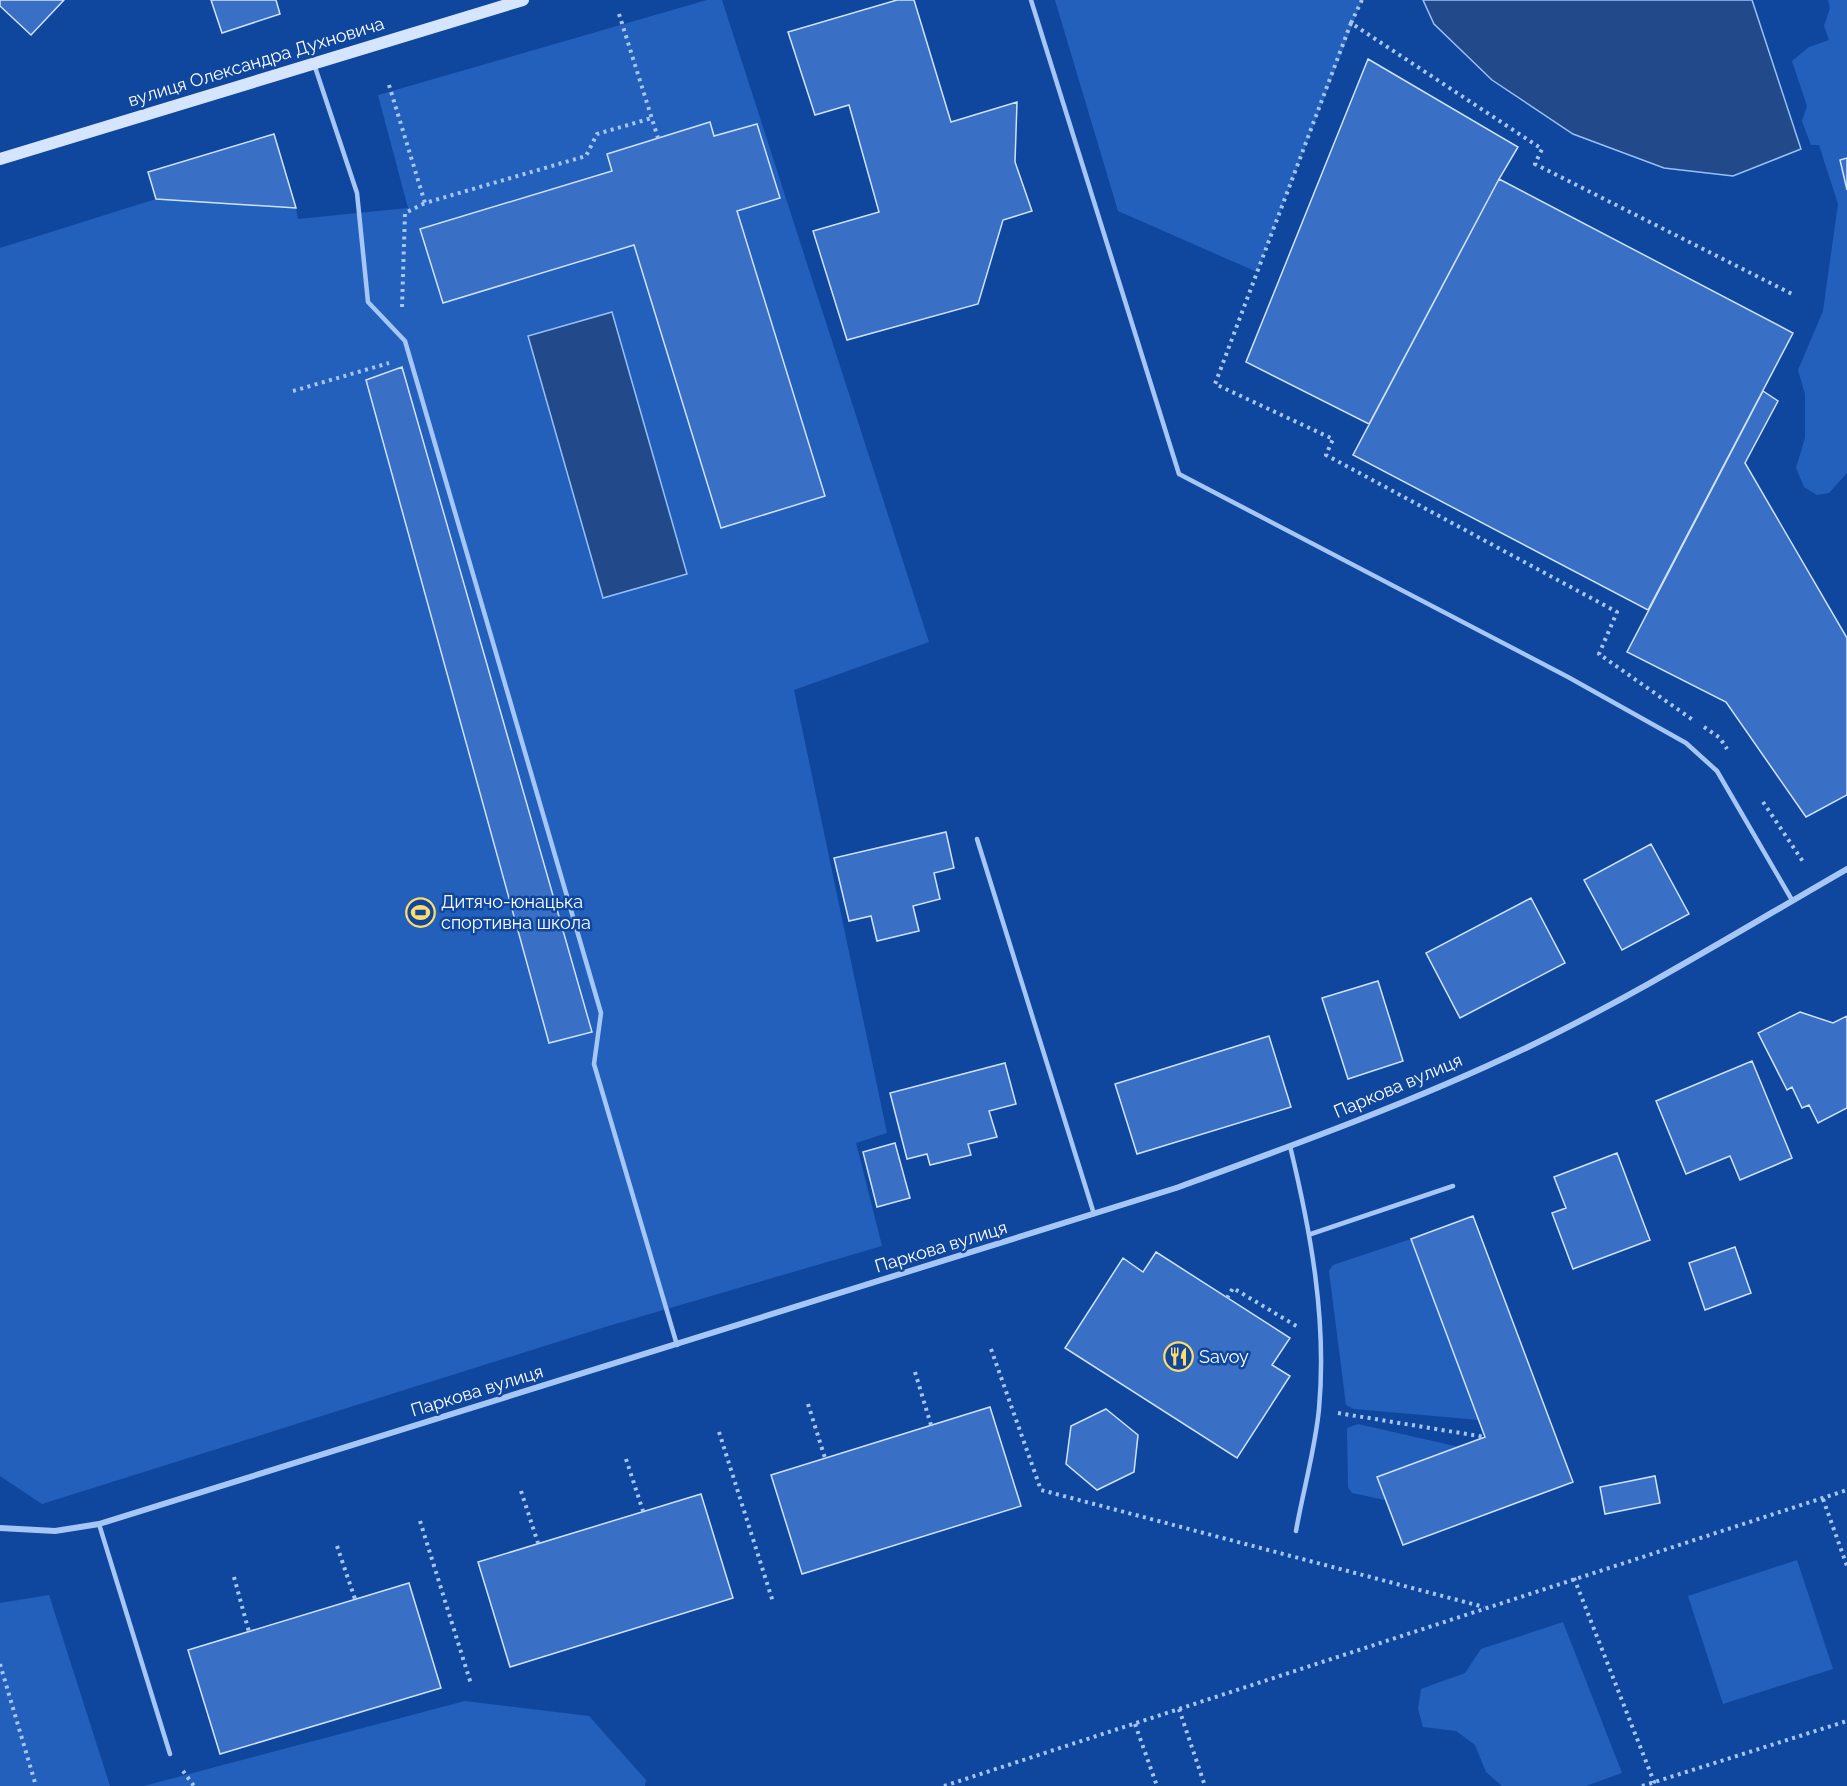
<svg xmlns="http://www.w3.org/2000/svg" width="1847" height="1786" font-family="Raleway,sans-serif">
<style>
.green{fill:#2360bc}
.water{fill:#224a8b;stroke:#98c0f8;stroke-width:1.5}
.building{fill:#3970c5;stroke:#cfe2fe;stroke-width:1.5}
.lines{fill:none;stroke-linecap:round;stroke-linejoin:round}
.path{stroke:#a6c6f5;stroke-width:4;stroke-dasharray:3 4.5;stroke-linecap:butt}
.lane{stroke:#a6c6f5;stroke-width:4.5}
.street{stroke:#a6c6f5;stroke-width:6}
.secondary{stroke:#d6e5fe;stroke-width:12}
.labels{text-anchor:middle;stroke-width:5;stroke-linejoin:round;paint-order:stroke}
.street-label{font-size:18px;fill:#fff;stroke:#10479e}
.poi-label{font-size:18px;fill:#fff;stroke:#10479e;text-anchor:start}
</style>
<rect width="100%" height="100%" fill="#10479e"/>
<path class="green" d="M707,0H722L929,642L794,690L887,1133L856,1143L882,1246L605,1327L42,1504L0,1476V248L156,199L296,208L298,219L408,208L378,95Z
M1055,0H1362L1257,272L1118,211Z
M1828,0H1847V473L1829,493L1817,495L1804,487L1796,468L1805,438V394L1798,370L1823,311L1838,204L1819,145H1811L1802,121L1807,106L1792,61L1809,47L1829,40L1824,26L1830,8Z
M1411,1239L1479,1420L1354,1409L1346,1405L1329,1271L1333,1265Z
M1358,1424L1459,1447L1377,1477L1385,1500L1352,1493L1348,1487L1347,1428Z
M1797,1560L1833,1669L1723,1704L1688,1596Z
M49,1595L110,1786H0V1603Z
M1563,1622L1622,1773L1586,1786H1502L1486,1772L1475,1745L1456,1731L1423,1727L1418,1709L1421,1689L1465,1673L1481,1649Z
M465,1701L589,1716L646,1780L645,1786H144Z"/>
<path class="water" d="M1423,0H1752L1801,149L1733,176L1664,168L1573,134L1492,80L1434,24Z
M612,312L687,574L603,598L528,336Z"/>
<path class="building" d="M0,0H64L31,35L0,6Z
M211,0H276L280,14L222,33Z
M897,0H914L951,122L1017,102L1015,162L1032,211L1003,220L978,304L847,340L813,231L879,212L849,105L815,115L788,32Z
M1368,59L1518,147L1499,179L1369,424L1246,362Z
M710,122L714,136L757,124L780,198L737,211L825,496L721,528L634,245L443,303L420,229L612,171L607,154Z
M274,134L296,208L156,199L148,172Z
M1847,158V190L1840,160Z
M1499,179L1793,333L1648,610L1353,455Z
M402,367L592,1032L549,1043L366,380Z
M1763,391L1778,401L1745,463L1847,638V795L1806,817L1726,702L1627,652Z
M946,832L954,868L934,873L940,899L913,906L919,931L877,941L871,916L849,921L834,858Z
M1651,844L1689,914L1622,950L1584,880Z
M1531,898L1565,963L1460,1018L1426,953Z
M1378,981L1403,1061L1348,1079L1322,998Z
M1800,1012L1833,1023L1847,1016V1108L1818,1123L1809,1105L1802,1108L1792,1087L1787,1090L1758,1033Z
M1269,1036L1291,1107L1137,1154L1115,1084Z
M1752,1061L1792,1158L1740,1180L1730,1156L1686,1174L1656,1101Z
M1005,1063L1016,1104L989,1111L997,1137L968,1144L971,1155L930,1165L927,1154L907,1159L890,1093Z
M895,1143L910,1198L877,1207L863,1152Z
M1617,1153L1650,1240L1573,1269L1552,1213L1566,1208L1554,1177Z
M1473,1216L1573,1482L1403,1545L1377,1477L1485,1437L1411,1239Z
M1735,1247L1751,1293L1705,1310L1689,1263Z
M1156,1252L1290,1338L1272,1365L1290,1376L1237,1458L1065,1348L1123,1258L1143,1272Z
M990,1407L1021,1506L802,1574L771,1475Z
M1106,1409L1138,1435L1134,1472L1097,1490L1066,1464L1071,1426Z
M1655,1476L1660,1503L1605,1514L1600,1487Z
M701,1494L733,1598L510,1667L478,1562Z
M409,1583L441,1688L220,1754L188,1650Z"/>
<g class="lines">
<path class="path" d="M1362,0L1351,23L1542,149L1535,164L1794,295
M619,14L658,138
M1351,23L1215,384L1333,439L1326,455L1617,612L1599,654L1693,720
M389,85L425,203L586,156L597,134L652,118
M402,307L405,213L425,203
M293,391L389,363
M1704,727L1720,738L1727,749
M1763,802L1804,863
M1227,1298L1233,1288L1298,1327
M991,1349L1041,1490L1484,1607
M915,1372L931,1425
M808,1404L825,1458
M1338,1413L1485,1437
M719,1432L773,1602
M626,1459L643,1511
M521,1491L538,1543
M1823,1499L1847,1566
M420,1521L471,1684
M337,1546L355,1599
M234,1577L249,1632
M1574,1578L1654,1782L1652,1786
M0,1664L36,1786
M1179,1709L1205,1786
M1135,1724L1157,1786
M183,1771L194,1786
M944,1786L1847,1490
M1642,1786L1847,1721"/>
<path class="lane" d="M1031,0L1179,474L1568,677L1686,743L1717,771L1792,900
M314,64L357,193L368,302L405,341L601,1013L594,1064L677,1345
M977,839L1094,1214
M1290,1146C1311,1233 1327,1320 1319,1409C1315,1450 1303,1491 1296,1531
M1311,1234L1453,1186
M99,1524L170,1754"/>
<path class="street" d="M0,1528L55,1531L99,1524L1176,1188C1294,1145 1413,1102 1526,1048C1636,995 1741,930 1847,869"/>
<path class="secondary" d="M0,159L523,0"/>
</g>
<defs>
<symbol id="stadium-ring" viewBox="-11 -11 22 22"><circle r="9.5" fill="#10479e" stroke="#ffdb6a" stroke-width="1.5"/><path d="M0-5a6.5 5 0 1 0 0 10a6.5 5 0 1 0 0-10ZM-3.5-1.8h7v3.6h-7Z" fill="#ffdb6a"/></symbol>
<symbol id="restaurant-ring" viewBox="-11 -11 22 22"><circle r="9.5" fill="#10479e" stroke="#ffdb6a" stroke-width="1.5"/><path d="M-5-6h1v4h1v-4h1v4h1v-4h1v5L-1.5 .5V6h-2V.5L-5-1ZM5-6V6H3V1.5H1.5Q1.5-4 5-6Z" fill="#ffdb6a"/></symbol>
</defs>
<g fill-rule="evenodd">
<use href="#stadium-ring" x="404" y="896" width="33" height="33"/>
<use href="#restaurant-ring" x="1162" y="1340" width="33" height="33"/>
</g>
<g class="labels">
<g class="street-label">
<text transform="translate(256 62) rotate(-17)" y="6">вулиця Олександра Духновича</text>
<text transform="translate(1398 1086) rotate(-23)" y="6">Паркова вулиця</text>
<text transform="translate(941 1247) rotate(-17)" y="6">Паркова вулиця</text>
<text transform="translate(477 1391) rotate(-17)" y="6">Паркова вулиця</text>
</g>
<g class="poi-label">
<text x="441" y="908">Дитячо-юнацька<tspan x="441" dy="21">спортивна школа</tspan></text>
<text x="1199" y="1363">Savoy</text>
</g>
</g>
</svg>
